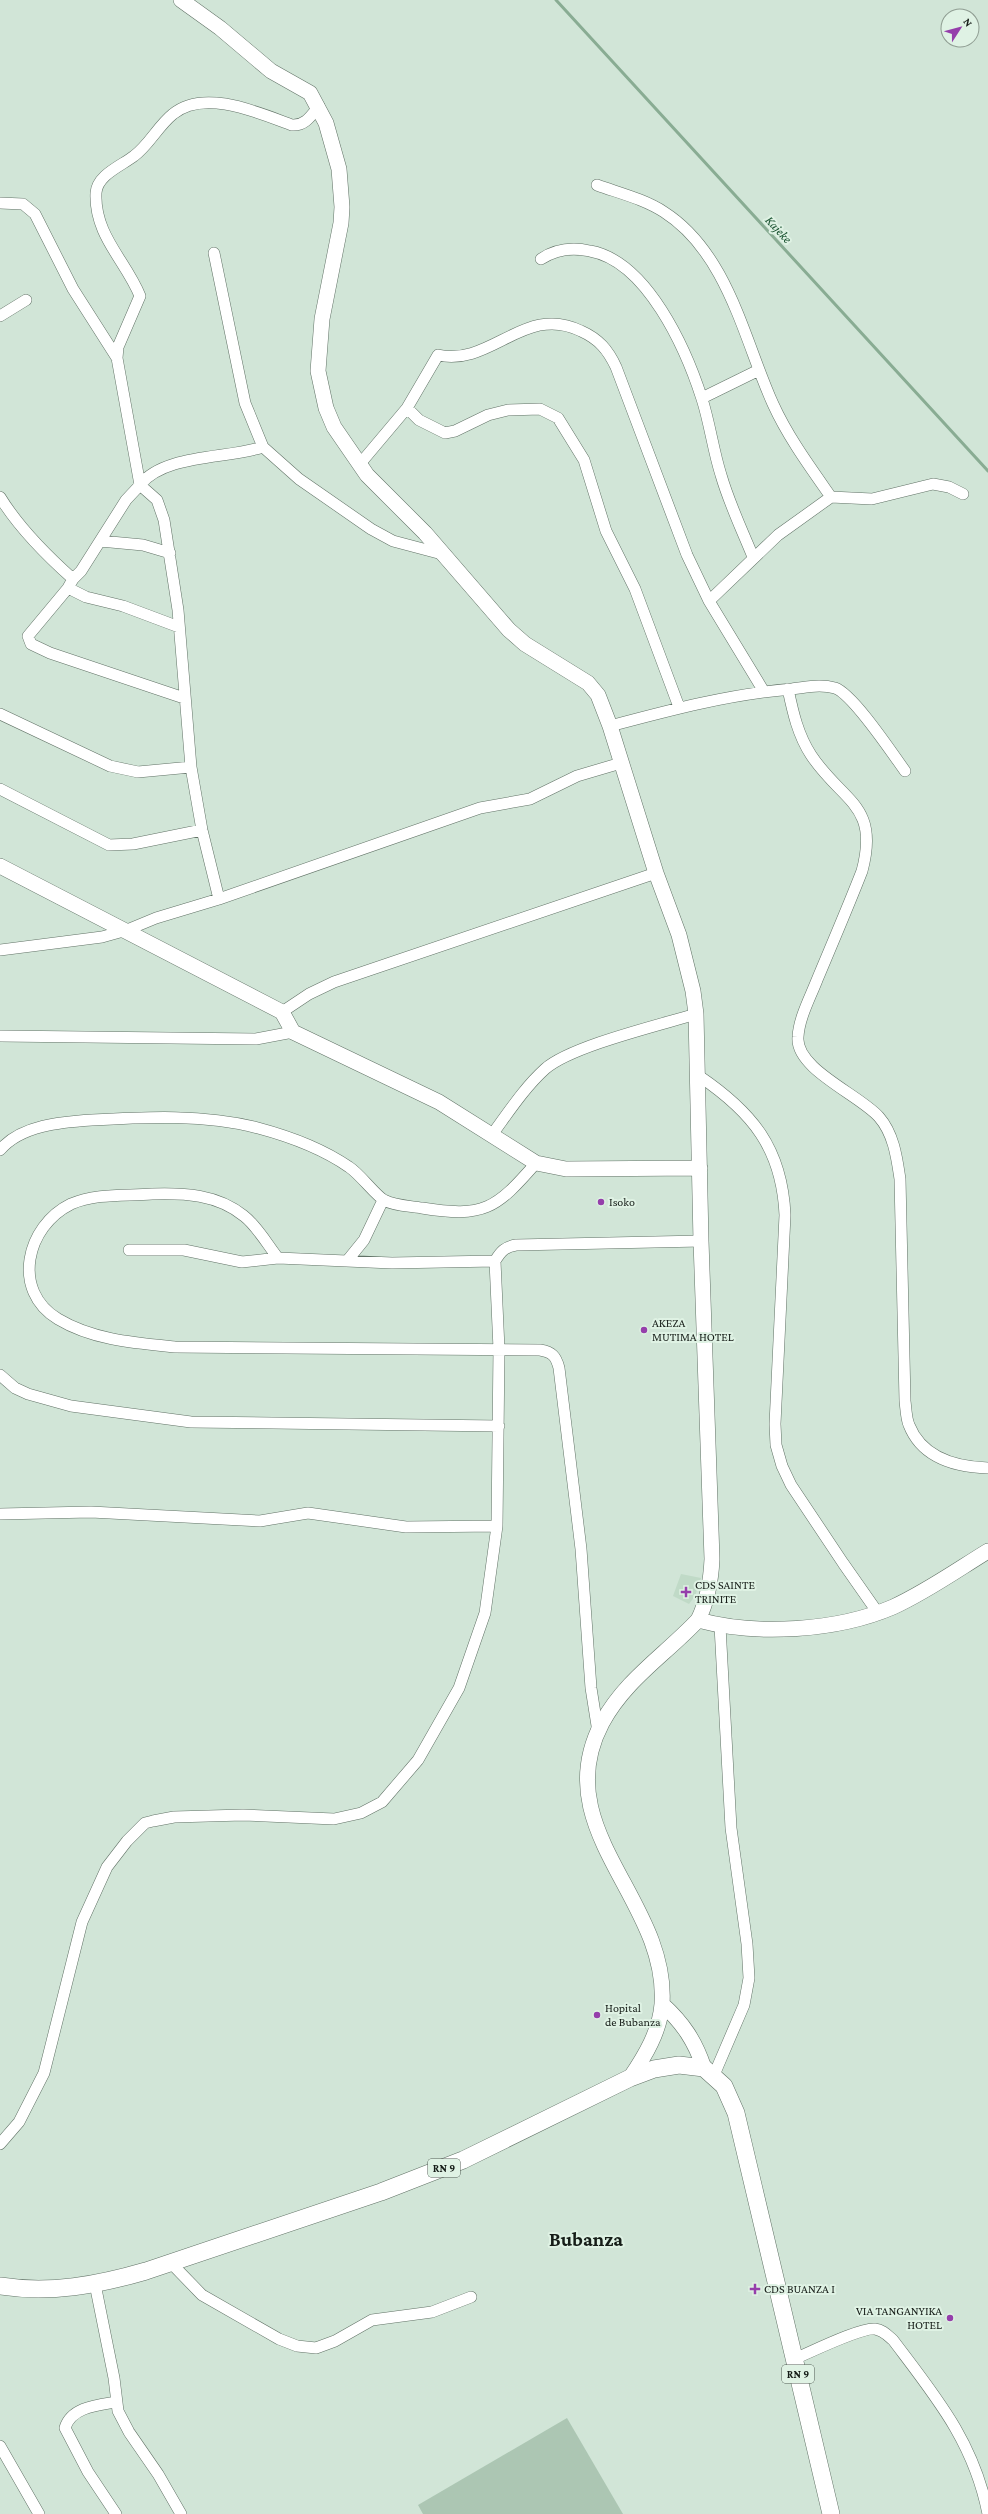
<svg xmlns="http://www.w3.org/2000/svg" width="988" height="2514" font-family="'Crimson Pro',serif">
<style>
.built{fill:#c0dac7}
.green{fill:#acc6b3}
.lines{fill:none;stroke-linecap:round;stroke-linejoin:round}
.stream{stroke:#89ac93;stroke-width:3}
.street-casing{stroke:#617266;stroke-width:12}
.secondary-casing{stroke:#617266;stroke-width:16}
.primary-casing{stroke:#617266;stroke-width:18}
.street{stroke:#fff;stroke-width:11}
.secondary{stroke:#fff;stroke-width:15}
.primary{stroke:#fff;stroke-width:17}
.poi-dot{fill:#953eab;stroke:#dff2e4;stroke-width:1.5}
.labels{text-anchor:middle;stroke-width:4;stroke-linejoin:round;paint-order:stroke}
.shield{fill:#dff2e4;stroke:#525d55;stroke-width:1}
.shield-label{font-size:11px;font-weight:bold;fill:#161d18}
.poi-label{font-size:12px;fill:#161d18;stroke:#dff2e4;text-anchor:start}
.water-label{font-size:13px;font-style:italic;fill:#195230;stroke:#dff2e4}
.town-label{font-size:20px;font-weight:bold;fill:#161d18;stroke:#dff2e4}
</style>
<rect width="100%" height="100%" fill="#d1e5d7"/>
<path class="built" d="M681,1574L701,1578L695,1596L689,1604L673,1596Z"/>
<path class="green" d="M567,2418L623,2514H423L418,2505Z"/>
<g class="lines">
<path class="stream" d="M556,0L988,471"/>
<defs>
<path id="street" d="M597,185C619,193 644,199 664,212C728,253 744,340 773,404C788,437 810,467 831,497
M0,203L23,204L35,214L73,289L117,358
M214,253L245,403L263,447L299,479L371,529L393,541L442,554
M541,259C556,249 572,247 590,251C647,261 686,349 702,399C710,424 713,450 721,475C729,503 742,530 753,557
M0,316L26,300
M702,398L759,370
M407,408L419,420L445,433L455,431L488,415L508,410L540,409L558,418L584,460L606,531L635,589L679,707
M359,465L407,408L438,355C491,367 525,303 581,331C599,339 608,350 616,367L687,555L709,601L763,690
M0,497C19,528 46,555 73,579L68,588L86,597L123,606L179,627
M100,541L143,545L170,553
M73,579L81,571L126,500L140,485L117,358L118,347L140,296C126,261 94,235 96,193C97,175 121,166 134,156C149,145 158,126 173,114C204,88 259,113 292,125C305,126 311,116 319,106
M68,588L28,636L31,644L50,653L184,698
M709,601L778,535L831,497L872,499L933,484L949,487L963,494
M788,689C793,713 798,735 811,755C842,802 880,804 862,871C848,907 832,944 817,980C810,998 799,1018 798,1037C795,1069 860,1095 879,1117C894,1134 897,1159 900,1179L905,1401C906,1408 906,1418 909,1425C922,1458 956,1467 988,1468
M0,714L110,766L138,772L191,767
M610,726C670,710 730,694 792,689C805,687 821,684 835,688C853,694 892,753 905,771
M0,789L109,845L133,844L202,830
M219,899L202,830L191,767L178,610L164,520L157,500L140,485C164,454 227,459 263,447
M0,950L102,937L127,930L156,918L219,899L480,808L530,799L577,776L621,763
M282,1012L309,994L334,982L656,873
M0,1036L256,1039L293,1032
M699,1076C752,1112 782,1148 785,1215L775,1424L776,1445L782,1466L791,1485L843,1563L878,1613
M491,1136C508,1113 524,1088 545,1069C571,1046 660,1025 696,1014
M0,1150C21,1125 62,1122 92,1120C146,1117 205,1114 258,1128C288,1136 323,1149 349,1167C360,1174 376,1196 384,1200C394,1206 411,1206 422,1208C484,1218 496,1209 536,1163
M129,1250H184L242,1262L278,1258C267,1244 257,1226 244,1216C217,1194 184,1193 152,1194C125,1196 96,1193 71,1204C26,1226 11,1291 58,1319C93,1340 135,1343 175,1347L540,1350C552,1352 556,1356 559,1368L581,1549L591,1688L598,1732
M278,1258L392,1263L495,1261
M347,1261L364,1240L383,1200
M0,1375L15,1388L28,1394L71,1406L191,1422L499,1426
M0,1514L91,1512L260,1521L308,1513L406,1527L497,1526L499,1349L495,1261C501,1251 505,1247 516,1245L701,1241
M714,2075L744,2005L749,1978L747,1944L731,1828L720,1626
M0,2144L19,2122L44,2073L82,1922L107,1867L127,1841L145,1823L153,1821L174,1817L243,1815L334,1819L361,1813L382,1802L418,1760L459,1688L485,1613L497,1526
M171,2263L202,2295L279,2339L297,2346L316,2348L335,2341L372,2320L432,2312L471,2297
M95,2284L114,2378L118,2411L129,2432L158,2474L181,2514
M794,2359C809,2353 861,2327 875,2329C883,2330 887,2335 893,2340C936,2397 974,2442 988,2514
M0,2446L39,2514
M116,2514L88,2472L65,2428C71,2407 98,2405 116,2402"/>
<path id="secondary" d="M181,0L220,28L271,71L310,93L326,123L339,169L342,207L341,223L322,319L318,371L326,408L334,427L367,475L425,533L509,630L525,644L588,683L598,695L610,726L656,873L679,935L693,991L696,1014L701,1241L712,1559C711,1581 708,1600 698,1620C665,1655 625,1680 602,1723C546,1829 669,1900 662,2004C660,2031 645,2056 630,2078
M0,866L282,1012L293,1032L439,1102L536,1163L566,1169L700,1168
M698,1620C757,1636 837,1631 893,1607C926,1592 957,1570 988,1551
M662,2004C683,2023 695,2041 704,2068"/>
<path id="primary" d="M0,2286C50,2294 98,2285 146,2271L381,2192L463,2160L630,2078L654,2069L679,2065L704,2068L724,2086L736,2113L831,2514"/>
</defs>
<use href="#street" class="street-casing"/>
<use href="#secondary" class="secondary-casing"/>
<use href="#primary" class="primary-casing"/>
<use href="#street" class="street"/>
<use href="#secondary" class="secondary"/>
<use href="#primary" class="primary"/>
</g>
<g class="poi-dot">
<circle cx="601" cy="1202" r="4"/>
<circle cx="644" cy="1330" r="4"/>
<path d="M684 1586h4v4h4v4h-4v4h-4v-4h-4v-4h4z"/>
<circle cx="597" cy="2015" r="4"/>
<path d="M753 2283h4v4h4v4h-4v4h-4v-4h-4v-4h4z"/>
<circle cx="950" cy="2318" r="4"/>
</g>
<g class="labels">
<g class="shield">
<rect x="428" y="2159" width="32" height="18" rx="3"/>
<rect x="782" y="2365" width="32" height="18" rx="3"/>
</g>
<g class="shield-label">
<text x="444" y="2172">RN 9</text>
<text x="798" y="2378">RN 9</text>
</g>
<g class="poi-label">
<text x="609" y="1206">Isoko</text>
<text x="652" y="1327">AKEZA<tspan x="652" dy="14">MUTIMA HOTEL</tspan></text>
<text x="695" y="1589">CDS SAINTE<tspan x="695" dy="14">TRINITE</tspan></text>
<text x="605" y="2012">Hopital<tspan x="605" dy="14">de Bubanza</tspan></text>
<text x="764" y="2293">CDS BUANZA I</text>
<text x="942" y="2315" text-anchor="end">VIA TANGANYIKA<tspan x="942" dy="14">HOTEL</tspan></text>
</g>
<g class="water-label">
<text transform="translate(779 229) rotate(47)" y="5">Kajeke</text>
</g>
<g class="town-label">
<text x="586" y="2246">Bubanza</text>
</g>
</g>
<g transform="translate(960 28) rotate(54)"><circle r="19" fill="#dff2e4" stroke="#8f9d92"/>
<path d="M0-3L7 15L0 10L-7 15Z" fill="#953eab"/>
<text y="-6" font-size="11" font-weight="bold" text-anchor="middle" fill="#161d18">N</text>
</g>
</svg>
